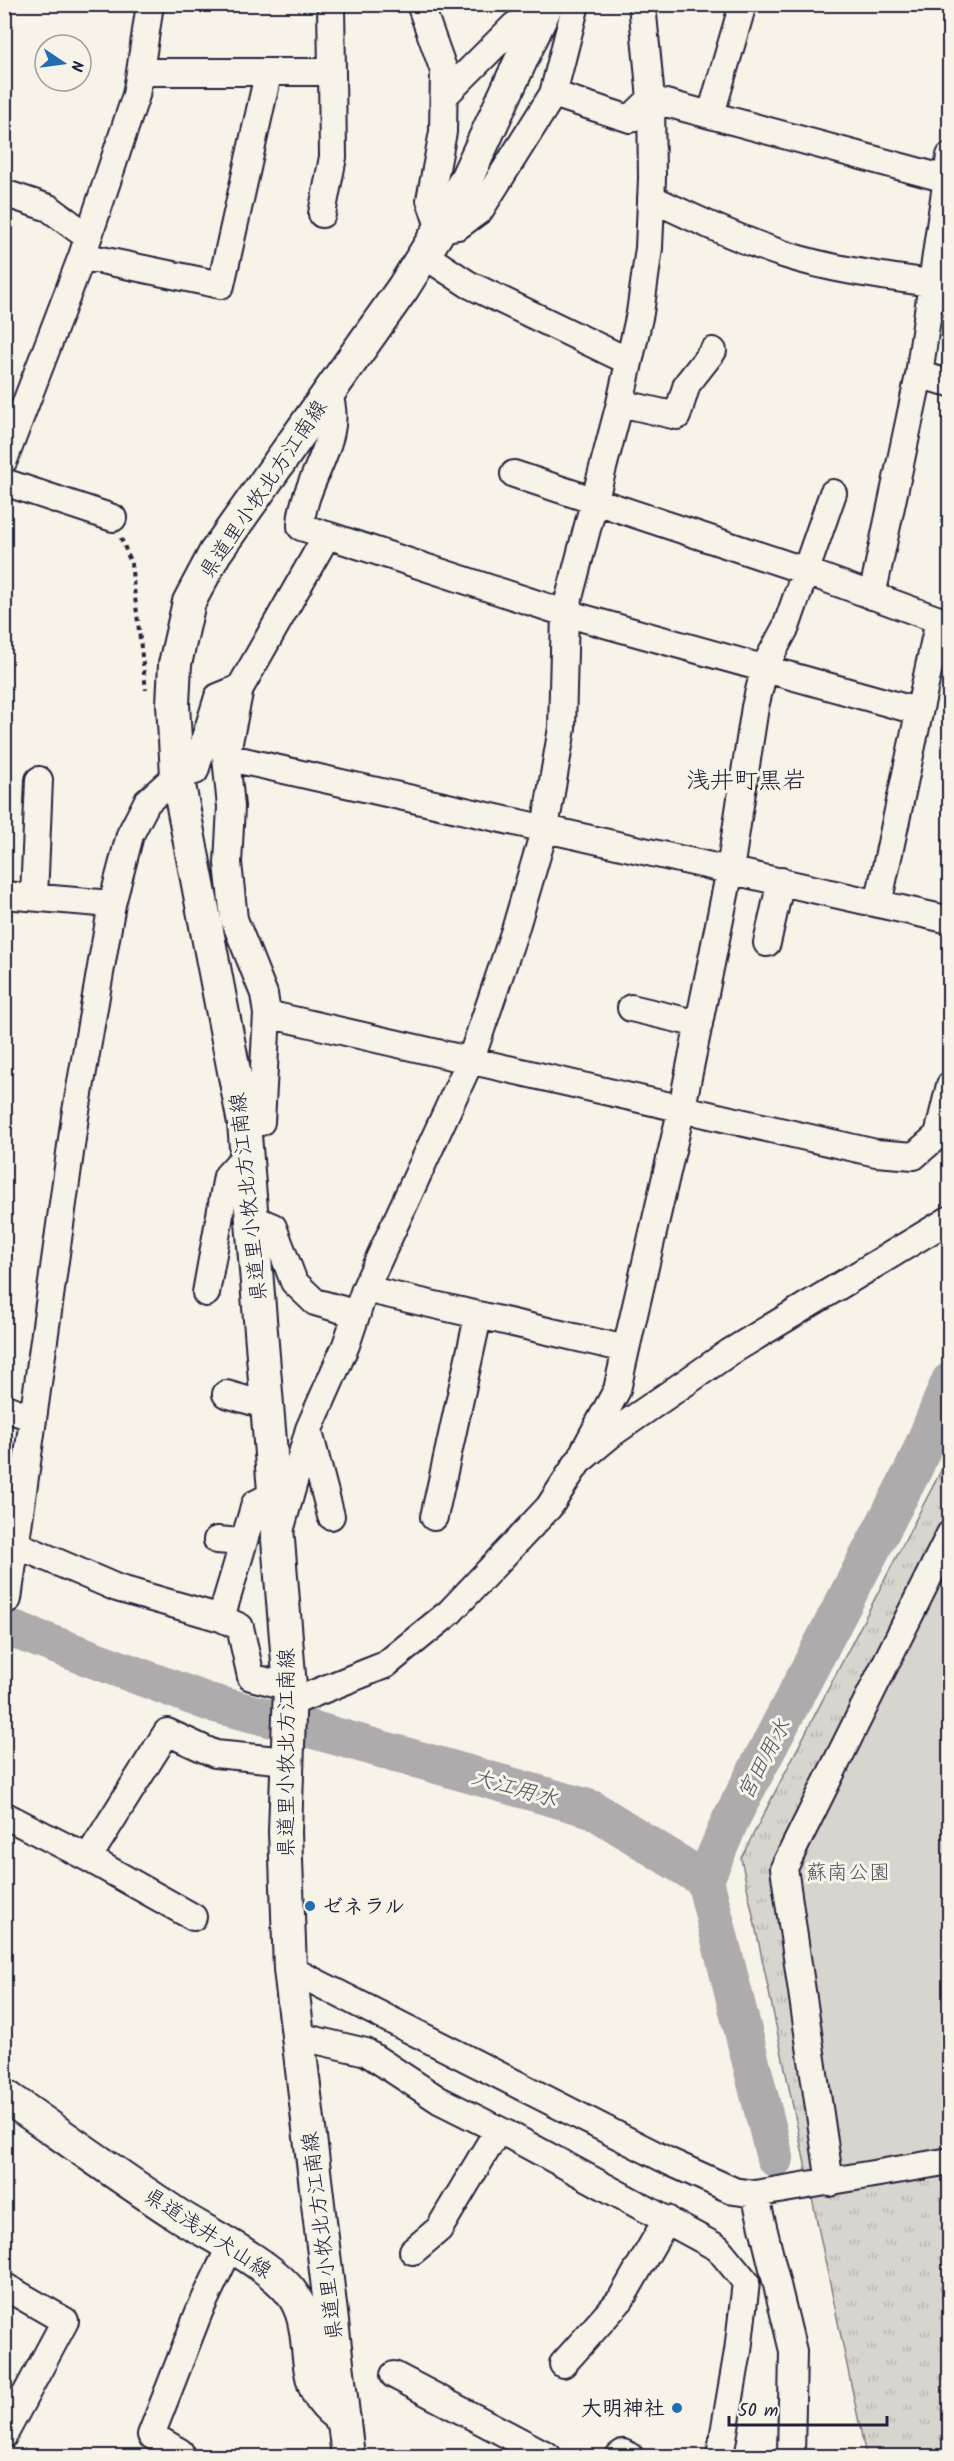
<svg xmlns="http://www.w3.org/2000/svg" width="954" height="2461" font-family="Kalam,'Klee One',sans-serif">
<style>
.park{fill:url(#park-tufts);stroke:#7d7c85;stroke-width:1.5}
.pitch{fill:#d8d5cf;stroke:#7d7c85;stroke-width:1.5}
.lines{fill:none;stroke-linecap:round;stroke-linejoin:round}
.river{stroke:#aeabad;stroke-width:38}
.minor-casing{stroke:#22223b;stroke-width:30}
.major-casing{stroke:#22223b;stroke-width:36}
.path{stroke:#22223b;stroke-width:4;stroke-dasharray:4.5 4.5;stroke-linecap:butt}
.minor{stroke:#f7f3e8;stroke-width:26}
.major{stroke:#f7f3e8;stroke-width:32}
.poi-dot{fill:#1f6fb2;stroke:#f7f3e8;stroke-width:2}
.labels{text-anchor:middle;stroke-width:6;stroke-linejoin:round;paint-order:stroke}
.street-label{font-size:21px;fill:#22223b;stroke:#f7f3e8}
.park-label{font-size:21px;fill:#504f60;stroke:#f7f3e8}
.poi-label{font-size:21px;font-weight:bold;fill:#22223b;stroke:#f7f3e8;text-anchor:start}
.water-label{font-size:22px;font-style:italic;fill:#535263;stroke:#f7f3e8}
.quarter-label{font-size:24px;fill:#22223b;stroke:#f7f3e8}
</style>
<defs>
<pattern id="park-tufts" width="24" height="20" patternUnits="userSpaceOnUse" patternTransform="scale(1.5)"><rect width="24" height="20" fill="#d8d5cf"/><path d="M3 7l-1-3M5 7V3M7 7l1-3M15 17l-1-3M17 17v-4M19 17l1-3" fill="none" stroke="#b9b7b3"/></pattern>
</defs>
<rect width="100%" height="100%" fill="#f7f3e8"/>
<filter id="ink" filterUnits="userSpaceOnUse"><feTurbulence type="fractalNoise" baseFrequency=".0167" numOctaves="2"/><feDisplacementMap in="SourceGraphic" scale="12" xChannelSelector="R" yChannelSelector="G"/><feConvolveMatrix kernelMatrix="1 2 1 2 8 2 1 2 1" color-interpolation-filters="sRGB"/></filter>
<g filter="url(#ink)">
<path class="park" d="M949,1455V2456H866L741,1858Z"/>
<path class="pitch" d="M949,1553V2150L840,2168L791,1872Z"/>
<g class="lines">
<path class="river" d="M4,1626L208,1702L273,1719
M310,1729L592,1809L705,1880
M775,2158L705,1880L731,1819L915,1466L950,1381"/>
<defs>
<path id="minor" d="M420,4L444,71L443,132L430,200L440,229L458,226L480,210L553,94L576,4
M140,72L150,4
M446,94L515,25L527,22L539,23
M553,94L630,119L651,99L950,180
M711,114L743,4
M4,193L49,208L88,237
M651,198C695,219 740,240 786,255C833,270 882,276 930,283
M322,214L333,157L332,72
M424,255L468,284L628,361
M82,256L221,285L268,74
M919,375L950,383
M620,403L677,416L687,384L713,351
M4,460L82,256L136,95L140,72H332L331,4
M514,474L791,566L950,624
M4,482L113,518
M327,535L301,527C301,481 347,439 328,393
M872,596L919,375L950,156
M240,688L226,757L950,920
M226,757L231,807L228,863L234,919L264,994L267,1014L261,1122L244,1123
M4,895L112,904
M34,897L39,780
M878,904L939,620
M767,943L781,881
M631,1008L699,1024
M267,1014L876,1153L914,1156L938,1135L950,1085
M252,1218L273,1227L294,1282L315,1302L357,1314
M365,1289L626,1349L682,1107L730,870L755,707L765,666L786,627L833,493
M206,1293L227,1176L247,1154
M226,1394L268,1406
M4,1407L32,1418
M309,1432L331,1516
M584,1451L617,1390L626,1349
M434,1517L478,1317
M280,1531L309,1429L346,1345L365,1289L471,1059L515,930L545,828L562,728L565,613L620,403L640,313L649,248L652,178L651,99L642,4
M217,1540L242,1542
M15,1544L117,1588L221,1618L240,1627L251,1677L290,1687
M8,1599L75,1117L112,904L130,835L147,802L177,775L195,771L218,697L240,688L327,535L565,613L917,711
M221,1618L255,1504L275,1494
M290,1703L385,1665L450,1612L549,1507L578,1462L614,1432L730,1352L950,1219
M4,1815L88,1858L193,1917
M88,1858L167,1732L215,1754L288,1761
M290,1969L670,2162L734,2191L755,2194L950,2161
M298,2036L366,2052L439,2100L511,2136L718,2248L746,2282L738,2351L720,2456
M830,2183L784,1868L950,1534
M755,2194L793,2351L791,2456
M413,2251L439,2229L498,2130
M4,2286L65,2321L4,2435
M563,2364L621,2299L667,2219
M394,2375L548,2456
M178,2456L180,2452L151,2435L199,2312L230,2247
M619,2456L623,2453L630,2456"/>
<path id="major" d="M4,2095C63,2136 121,2178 181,2217C212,2236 267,2263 290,2291C323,2332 290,2389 344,2419
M348,2456L290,1969L285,1832L290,1687L244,1123L177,775L173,704L175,664L189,602L215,553L403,288L440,229L468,175L547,4"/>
</defs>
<use href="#minor" class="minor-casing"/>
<use href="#major" class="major-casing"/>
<path class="path" d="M121,538L131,563L146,690"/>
<use href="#minor" class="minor"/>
<use href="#major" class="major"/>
</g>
</g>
<g class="poi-dot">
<circle cx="310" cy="1906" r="6"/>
<circle cx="677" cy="2408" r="6"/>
</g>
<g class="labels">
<g class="street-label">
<text transform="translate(263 489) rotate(-56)" y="7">県道里小牧北方江南線</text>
<text transform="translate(248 1197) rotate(-96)" y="7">県道里小牧北方江南線</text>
<text transform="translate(286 1753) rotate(-90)" y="7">県道里小牧北方江南線</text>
<text transform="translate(208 2233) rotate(33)" y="7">県道浅井犬山線</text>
<text transform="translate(322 2236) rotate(-97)" y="7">県道里小牧北方江南線</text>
</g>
<g class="park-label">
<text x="848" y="1879">蘇南公園</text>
</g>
<g class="poi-label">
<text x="322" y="1913">ゼネラル</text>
<text x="665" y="2415" text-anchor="end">大明神社</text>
</g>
<g class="water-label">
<text transform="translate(763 1759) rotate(-62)" y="8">宮田用水</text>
<text transform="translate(515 1787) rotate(16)" y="8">大江用水</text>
</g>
<g class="quarter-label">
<text x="746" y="788">浅井町黒岩</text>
</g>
</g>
<rect width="954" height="2461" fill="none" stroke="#f7f3e8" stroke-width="24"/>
<rect x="12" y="12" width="930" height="2437" fill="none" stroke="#22223b" stroke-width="2" filter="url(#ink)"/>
<g transform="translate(63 63) rotate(103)"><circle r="28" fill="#f7f3e8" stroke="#a29fa3" stroke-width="1.5"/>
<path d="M0-4.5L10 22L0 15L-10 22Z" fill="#1f6fb2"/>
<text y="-9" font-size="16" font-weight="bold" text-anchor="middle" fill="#22223b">N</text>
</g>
<path d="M729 2416v9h158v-9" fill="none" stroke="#22223b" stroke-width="3"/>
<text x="738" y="2416" font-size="18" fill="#22223b" stroke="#f7f3e8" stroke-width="4.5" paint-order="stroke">50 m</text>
</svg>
